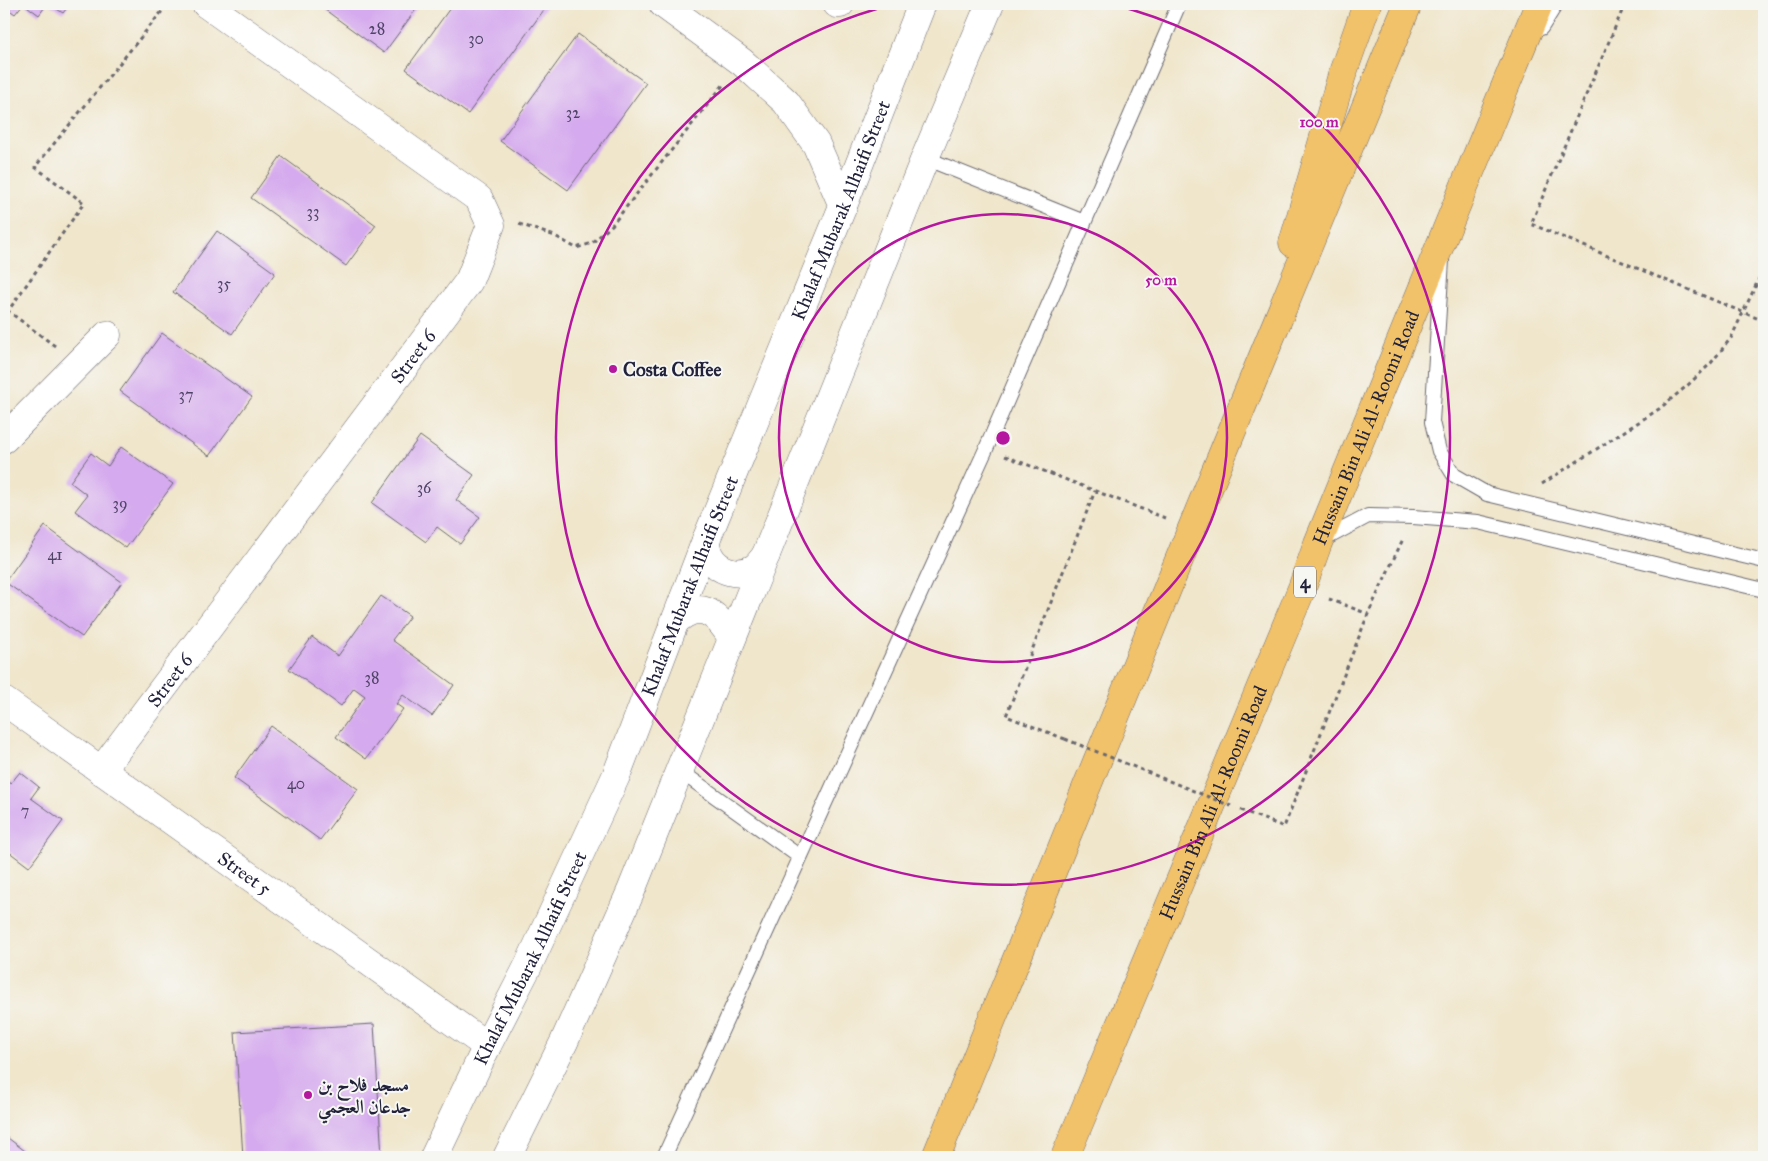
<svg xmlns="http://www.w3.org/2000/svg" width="1768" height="1161" font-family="'IM FELL Great Primer',Amiri,serif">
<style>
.building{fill:#d5aaee}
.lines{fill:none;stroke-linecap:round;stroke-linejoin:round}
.service-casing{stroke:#6a676e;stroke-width:16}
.minor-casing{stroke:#6a676e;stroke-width:29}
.tertiary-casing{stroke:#6a676e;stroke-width:29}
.trunk-casing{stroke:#6a676e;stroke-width:29}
.path{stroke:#6a676e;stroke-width:3;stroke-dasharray:4 4;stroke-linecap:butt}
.service{stroke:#fff;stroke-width:14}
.minor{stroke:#fff;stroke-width:28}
.tertiary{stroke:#fff;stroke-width:28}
.trunk{stroke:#f2c26a;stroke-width:28}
.path-bridge{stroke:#6a676e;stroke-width:3;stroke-dasharray:4 4;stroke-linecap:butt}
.ring{fill:none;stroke:#b5179e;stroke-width:2.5}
.poi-dot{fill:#b5179e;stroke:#f6f6f2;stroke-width:2}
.labels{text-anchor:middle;stroke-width:4;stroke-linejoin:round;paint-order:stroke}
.number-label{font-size:16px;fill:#4f4468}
.shield{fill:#f6f6f2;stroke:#626272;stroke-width:1}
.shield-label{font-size:18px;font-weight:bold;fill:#22223b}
.street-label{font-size:19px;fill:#22223b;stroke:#f6f6f2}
.poi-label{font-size:19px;font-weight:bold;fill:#22223b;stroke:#f6f6f2;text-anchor:start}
.centre{fill:#b5179e;stroke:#f6f6f2;stroke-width:2.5}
.ring-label{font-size:15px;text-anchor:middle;font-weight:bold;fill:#b5179e;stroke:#f6f6f2;stroke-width:4;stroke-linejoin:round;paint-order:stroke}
</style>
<rect width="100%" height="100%" fill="#f6f6f2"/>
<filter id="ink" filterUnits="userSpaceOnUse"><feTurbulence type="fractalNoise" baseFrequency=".02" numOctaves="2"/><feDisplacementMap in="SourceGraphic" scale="10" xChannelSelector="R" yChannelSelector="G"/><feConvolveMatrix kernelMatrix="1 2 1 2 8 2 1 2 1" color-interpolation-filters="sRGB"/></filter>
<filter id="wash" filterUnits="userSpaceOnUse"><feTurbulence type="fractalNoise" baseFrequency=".0096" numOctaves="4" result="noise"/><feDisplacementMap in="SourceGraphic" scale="20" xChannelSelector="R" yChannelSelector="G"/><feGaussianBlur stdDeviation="1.12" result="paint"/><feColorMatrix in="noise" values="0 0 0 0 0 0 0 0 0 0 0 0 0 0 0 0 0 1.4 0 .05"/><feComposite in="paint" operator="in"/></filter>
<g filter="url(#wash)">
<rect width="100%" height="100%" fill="#f0e6cc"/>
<g id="blocks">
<path class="building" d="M4,4H23L15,14L4,6Z
M24,4H47L39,15Z
M49,4H70L63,13Z
M317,4H420L384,53Z
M453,4H541L546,7L468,114L406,69Z
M578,34L646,83L568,190L500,141Z
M281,156L376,225L346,266L251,198Z
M217,231L275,273L232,334L173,292Z
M162,333L252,397L209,456L120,391Z
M420,436L474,475L456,500L480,517L460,544L437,527L426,542L372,503Z
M121,447L173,484L126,548L75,511L87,495L70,482L91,453L108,466Z
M45,526L122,582L82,637L5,582Z
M381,596L410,616L392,640L454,685L432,716L403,695L396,704L403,709L366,759L336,737L365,696L354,688L341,706L289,669L312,637L338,656Z
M271,726L358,789L320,840L234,778Z
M20,772L39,787L31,798L63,821L29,867L4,848V778L11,783Z
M374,1024L382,1157H243L235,1032Z
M4,1135L29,1154L26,1157H4Z"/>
</g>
</g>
<g filter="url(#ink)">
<use href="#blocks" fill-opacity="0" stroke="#6a676e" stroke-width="1"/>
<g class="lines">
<defs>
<path id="service" d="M1541,28L1556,4
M925,158L1084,222
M1442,260L1432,422L1439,451L1454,475L1487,494L1764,561
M1321,541L1368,516L1413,517L1478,522L1764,590
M680,771L800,857
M664,1157L986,449L1179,4"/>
<g id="minor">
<path d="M4,439L107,335"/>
<path id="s1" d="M4,701L487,1046"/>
<path id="s2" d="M101,771L469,281L491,225L479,199L206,4"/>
</g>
<g id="tertiary">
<path d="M663,4L742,62L786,102L816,144L843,206"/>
<path d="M837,4H840"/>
<path d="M706,540C706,544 707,550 709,555C718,572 740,578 756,567C759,564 763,559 766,555"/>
<path d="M673,623C700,599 715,611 732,638"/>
<path id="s3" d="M434,1157L487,1046L528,966L616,776L706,540L843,206L922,4"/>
<path d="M507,1157L564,1042L631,891L925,158L990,4"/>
</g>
<g id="trunk">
<path d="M1293,243L1342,75L1367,4"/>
<path d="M936,1157L1192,528L1408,4"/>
<path id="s4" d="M1065,1157L1302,588L1318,543L1539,4"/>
</g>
</defs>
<use href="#service" class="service-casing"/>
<use href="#minor" class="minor-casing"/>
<use href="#tertiary" class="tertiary-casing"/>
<use href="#trunk" class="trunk-casing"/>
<path class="path" d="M1625,4L1531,224L1764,321
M519,224L555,236L576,248L592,243L612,225L724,84
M55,346L8,311L84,203L35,167L168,4
M1005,456L1165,518
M1542,484L1659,409L1688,385L1711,363L1731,338L1764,268
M1329,599L1368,614
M1065,739L1006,716L1095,491
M1241,810L1284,827L1368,614L1403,539"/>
<use href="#service" class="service"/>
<use href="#minor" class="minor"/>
<use href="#tertiary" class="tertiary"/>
<use href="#trunk" class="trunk"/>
<path class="path-bridge" d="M1065,739L1231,806"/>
</g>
</g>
<g class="ring">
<circle cx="1003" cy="438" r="224"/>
<path d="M1111 4A447 447 0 1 1 895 4"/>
</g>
<g class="poi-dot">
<circle cx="613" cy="369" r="5"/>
<circle cx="308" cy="1095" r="5"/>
</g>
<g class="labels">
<g class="number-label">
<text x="377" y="34">28</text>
<text x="476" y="44">30</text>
<text x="573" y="118">32</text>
<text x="313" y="217">33</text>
<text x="224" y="289">35</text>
<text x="186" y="400">37</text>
<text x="424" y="493">36</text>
<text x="120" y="509">39</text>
<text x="55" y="560">41</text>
<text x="372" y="683">38</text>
<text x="296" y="789">40</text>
<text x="25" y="816">7</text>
</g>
<rect class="shield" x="1294" y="566.5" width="22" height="31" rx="4"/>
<g class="shield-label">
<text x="1305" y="588">4</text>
</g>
<g class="street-label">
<text dy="7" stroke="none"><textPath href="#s3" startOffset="1031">Khalaf Mubarak Alhaifi Street</textPath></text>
<text dy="7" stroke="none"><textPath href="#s2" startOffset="519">Street 6</textPath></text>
<text dy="7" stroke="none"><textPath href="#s4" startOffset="789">Hussain Bin Ali Al-Roomi Road</textPath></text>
<text dy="7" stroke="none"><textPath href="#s3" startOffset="626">Khalaf Mubarak Alhaifi Street</textPath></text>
<text dy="7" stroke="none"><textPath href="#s2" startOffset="114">Street 6</textPath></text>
<text dy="7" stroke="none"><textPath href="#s4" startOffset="384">Hussain Bin Ali Al-Roomi Road</textPath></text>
<text dy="7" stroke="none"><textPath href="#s1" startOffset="296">Street 5</textPath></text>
<text dy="7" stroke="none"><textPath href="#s3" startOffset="221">Khalaf Mubarak Alhaifi Street</textPath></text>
</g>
<g class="poi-label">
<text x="623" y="376">Costa Coffee</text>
<text x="318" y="1091">مسجد فلاح بن<tspan x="318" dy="22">جدعان العجمي</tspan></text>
</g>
</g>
<circle cx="1003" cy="438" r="8" class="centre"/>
<g class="ring-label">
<text x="1319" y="127">100 m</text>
<text x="1161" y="285">50 m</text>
</g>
<rect width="1768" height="1161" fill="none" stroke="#f6f6f2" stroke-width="20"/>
</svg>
